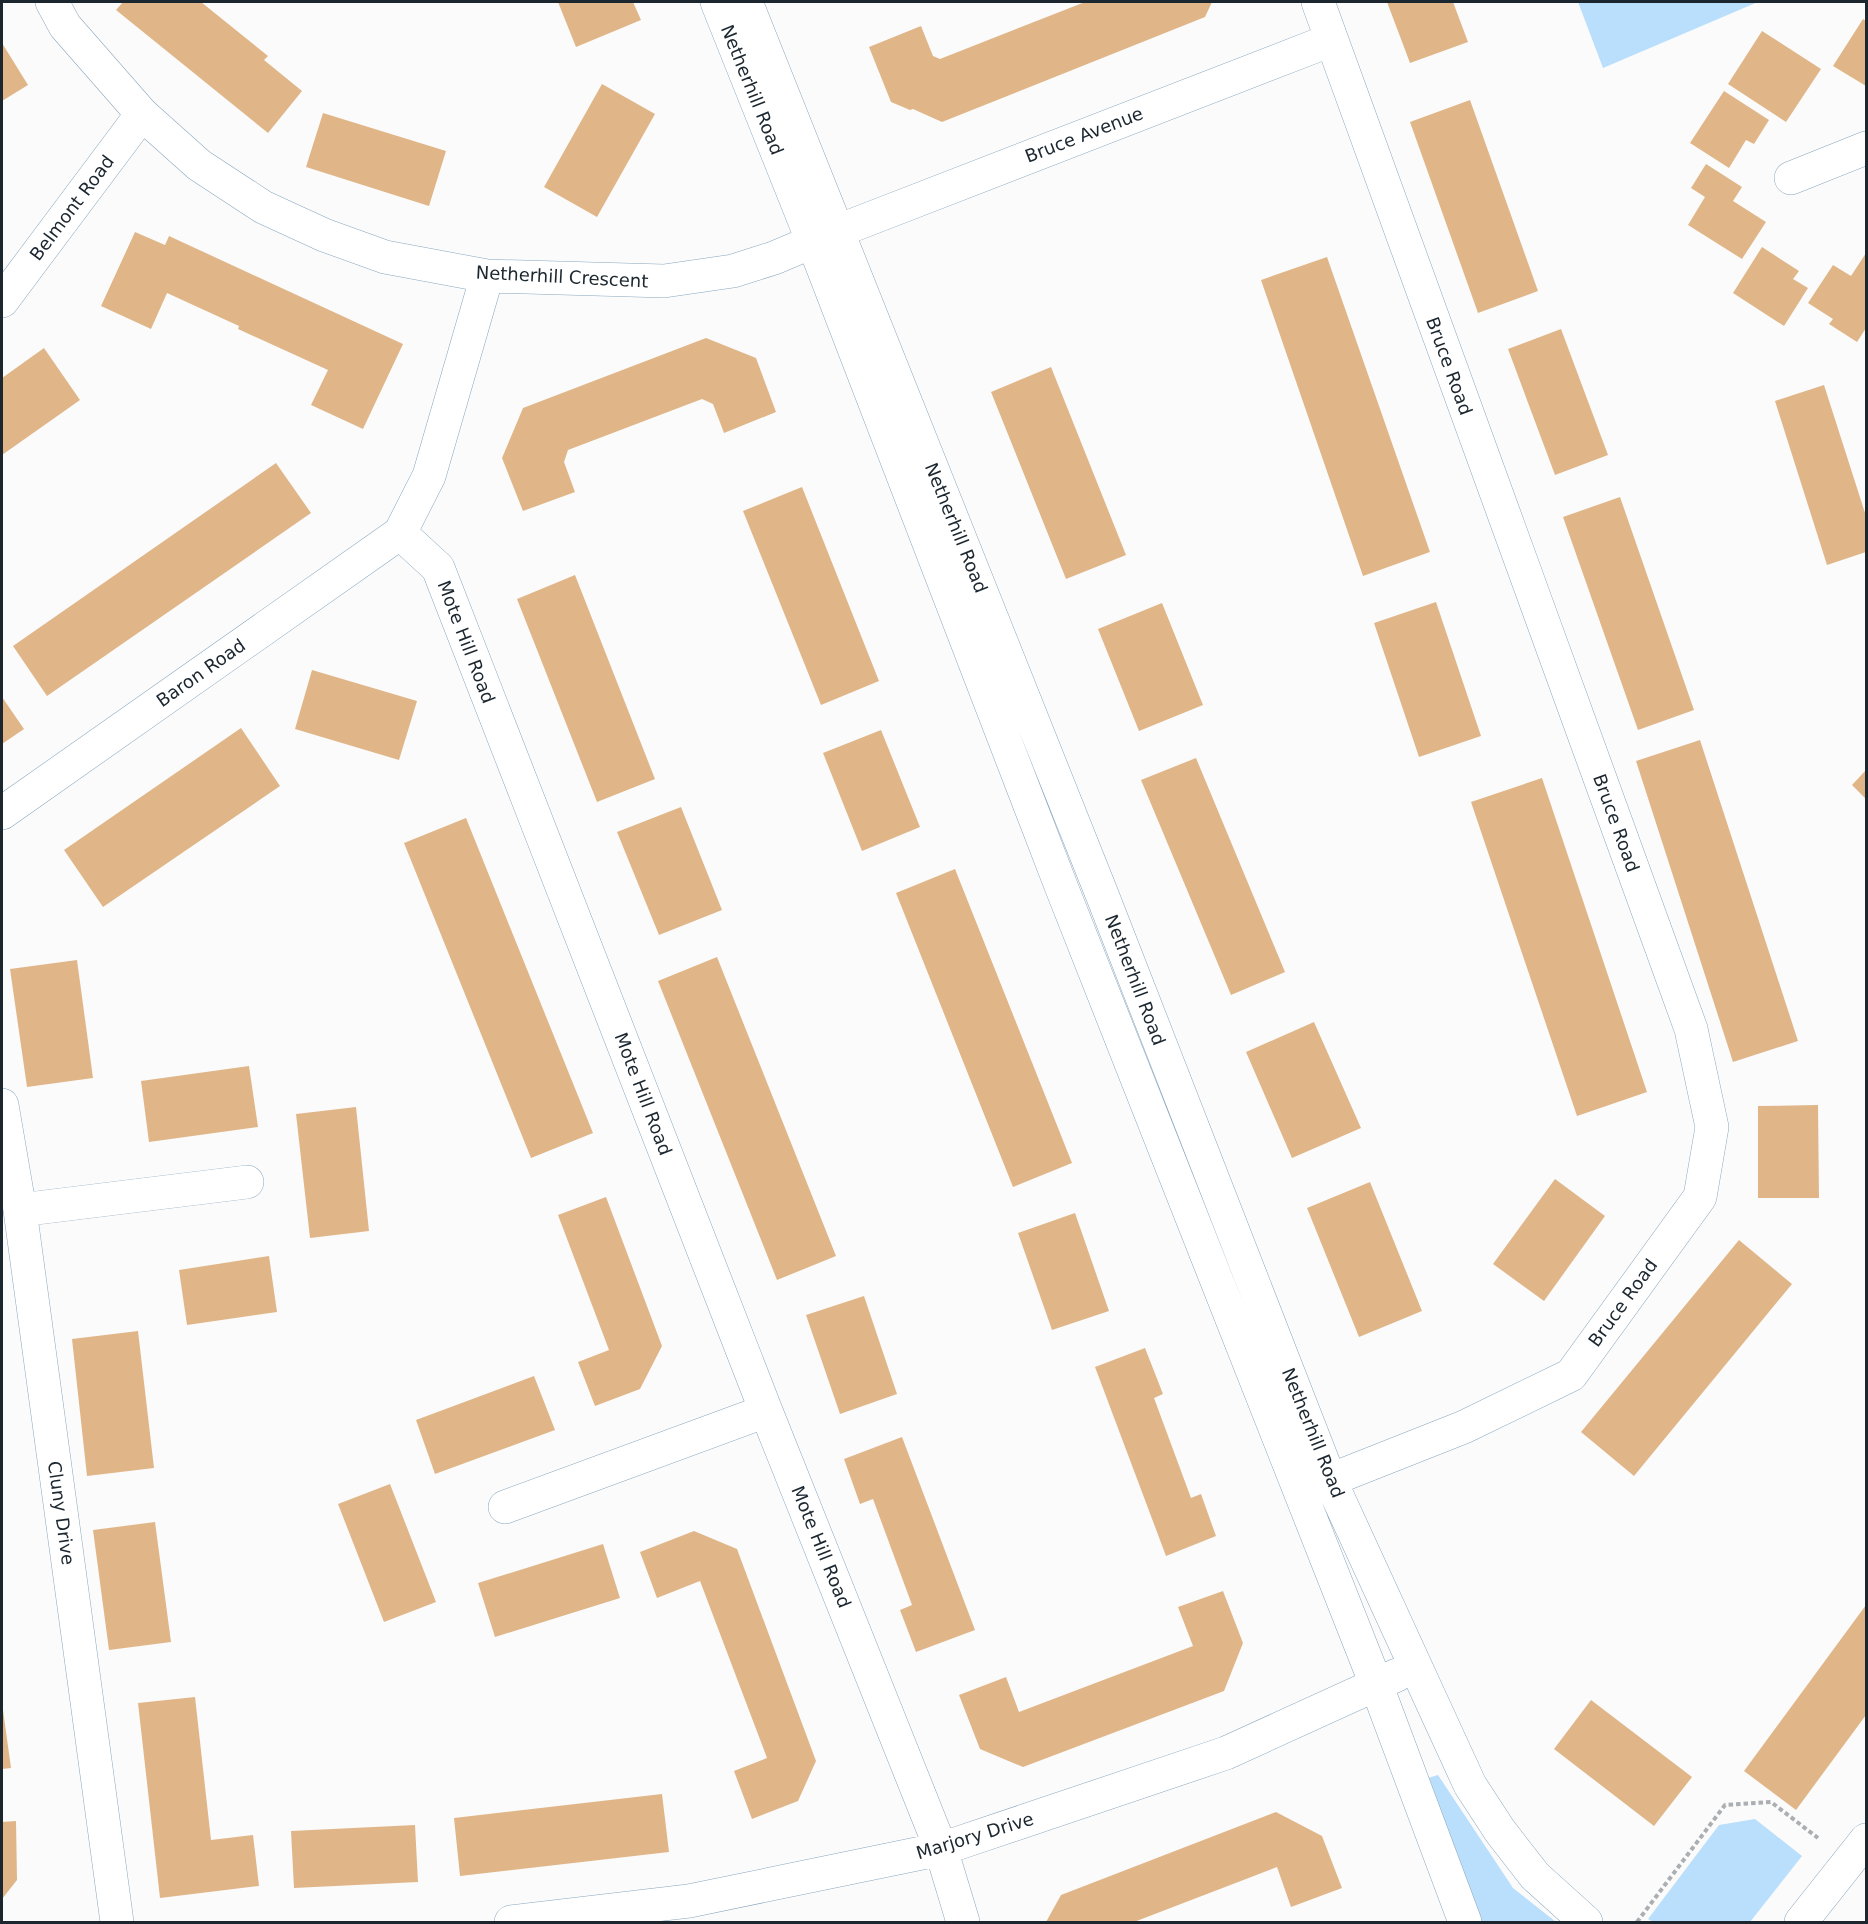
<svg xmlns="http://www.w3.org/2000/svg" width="1868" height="1924" font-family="'DejaVu Sans',sans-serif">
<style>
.green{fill:#b9dffc}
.building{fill:#e0b689}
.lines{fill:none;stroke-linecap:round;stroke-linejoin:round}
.minor-casing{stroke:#8aa7be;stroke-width:34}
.path{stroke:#abafb2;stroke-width:4;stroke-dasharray:4.5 3;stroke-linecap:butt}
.minor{stroke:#fff;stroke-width:33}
.labels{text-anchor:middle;stroke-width:4.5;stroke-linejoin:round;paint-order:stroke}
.street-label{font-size:18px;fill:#1b262f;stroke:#fff}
</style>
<rect width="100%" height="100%" fill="#fbfbfb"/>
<path class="green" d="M1578,2H1758L1603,68Z
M1438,1775L1513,1888L1556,1922H1478L1425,1779Z
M1755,1819L1802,1856L1750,1922H1653L1648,1919L1719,1825Z"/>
<path class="building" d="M123,2H201L268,56L264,60L302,91L268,133L116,10Z
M558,2H633L641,20L576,47Z
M1085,2H1212L1205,17L942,122L913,109L910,110L891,102L869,47L921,26L933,56L940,59Z
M1387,2H1453L1468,42L1410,63Z
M1863,19L1866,21V86L1833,66Z
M1762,31L1821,69L1786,122L1728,84Z
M2,43L28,85L2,101Z
M602,84L655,114L597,217L544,187Z
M1724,91L1769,120L1754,144L1746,140L1729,168L1690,143Z
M1470,100L1538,291L1478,313L1410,122Z
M323,113L446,151L429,206L306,167Z
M1706,164L1742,187L1733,201L1766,222L1742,259L1688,225L1705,197L1691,188Z
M135,232L165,245L169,236L403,344L363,429L311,405L328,370L238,329L239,326L167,293L151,329L101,306Z
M1762,247L1799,271L1793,279L1808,288L1784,326L1733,293Z
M1866,253V328L1857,342L1829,324L1833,319L1808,303L1833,265L1851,276Z
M1327,257L1430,552L1363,576L1261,280Z
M1561,329L1608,455L1555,475L1508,349Z
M706,338L756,358L776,412L724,433L713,404L702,399L568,450L564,462L575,492L523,511L502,458L523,408Z
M44,348L80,400L2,455V378Z
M1051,367L1126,555L1066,579L991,392Z
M1824,385L1866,516V552L1827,565L1775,401Z
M276,463L311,513L47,696L13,646Z
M802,487L879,681L821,705L743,511Z
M1620,497L1694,710L1638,730L1563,517Z
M575,575L655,779L597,802L517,599Z
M1436,602L1481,736L1419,757L1374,623Z
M1162,603L1203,705L1139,731L1098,629Z
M312,670L417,701L399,760L295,729Z
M2,697L24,729L2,744Z
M241,728L280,786L103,907L64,850Z
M881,730L920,827L862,851L823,753Z
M1700,740L1798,1041L1733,1062L1636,761Z
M1196,758L1285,972L1231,995L1141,780Z
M1866,770V799L1852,785Z
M1542,778L1647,1092L1577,1116L1471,802Z
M681,807L722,910L659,935L617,832Z
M466,818L593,1133L531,1158L404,843Z
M955,869L1072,1163L1013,1187L896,893Z
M717,957L836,1256L777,1280L658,981Z
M77,960L93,1078L27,1087L10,969Z
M1314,1022L1361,1128L1292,1158L1246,1052Z
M249,1066L258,1127L149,1142L141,1081Z
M1818,1105L1819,1198H1758V1106Z
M356,1107L369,1231L310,1238L296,1114Z
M1555,1179L1605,1216L1544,1301L1493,1264Z
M1370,1182L1422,1311L1359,1337L1307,1208Z
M606,1197L662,1346L640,1389L595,1406L578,1362L609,1350L558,1215Z
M1075,1213L1109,1311L1052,1330L1018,1233Z
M1739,1240L1792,1284L1634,1476L1581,1432Z
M269,1256L277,1312L187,1325L179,1270Z
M864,1296L897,1394L840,1414L806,1315Z
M138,1331L154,1468L87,1476L72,1339Z
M1145,1348L1163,1394L1154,1398L1191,1498L1201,1494L1216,1536L1166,1556L1095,1367Z
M534,1376L555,1430L435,1474L416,1420Z
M902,1437L975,1630L916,1652L900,1610L912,1605L873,1499L860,1504L844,1459Z
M390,1484L436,1602L384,1622L338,1504Z
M155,1522L171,1642L109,1650L93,1530Z
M694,1531L737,1549L816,1761L798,1801L752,1819L734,1771L767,1758L700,1581L657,1598L640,1552Z
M603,1544L620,1598L495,1637L478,1583Z
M1223,1591L1243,1643L1224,1691L1023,1767L980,1749L959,1695L1006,1677L1019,1712L1193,1646L1178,1607Z
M1866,1605V1715L1796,1810L1744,1771Z
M195,1697L211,1840L253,1835L259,1886L160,1898L138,1703Z
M1591,1700L1692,1777L1654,1826L1554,1749Z
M2,1710H3L11,1768L2,1769Z
M662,1794L669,1852L460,1876L454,1818Z
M1276,1812L1322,1836L1342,1888L1291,1907L1277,1867L1134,1922H1046L1061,1895Z
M16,1821L17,1880L2,1899V1822Z
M415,1825L418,1882L294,1888L291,1831Z"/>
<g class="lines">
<defs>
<path id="minor" d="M52,2L65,26L142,114L199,165L263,207L324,235L385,257L487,276L664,281L733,271L774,258L838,231L1331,40
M717,2L813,242L1061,886L1376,1684L1465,1922
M746,2L1103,897L1330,1480L1470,1785L1500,1831L1535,1876L1586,1922
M1318,2L1691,1029L1712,1127L1700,1197L1571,1375L1464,1427L1330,1480
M1791,178L1866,148
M487,276L429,476L400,533L438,568L766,1411L941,1849L963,1922
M2,301L142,114
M2,813L400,533
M2,1105L20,1210L117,1922
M20,1210L247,1182
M505,1507L766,1411
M511,1922L689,1901L941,1849L1226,1753L1397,1675
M1801,1922L1866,1840"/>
</defs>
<use href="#minor" class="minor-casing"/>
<path class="path" d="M1637,1922L1725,1805L1771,1802L1818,1838"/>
<use href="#minor" class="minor"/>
</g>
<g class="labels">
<g class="street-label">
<text transform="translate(752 90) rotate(68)" y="6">Netherhill Road</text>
<text transform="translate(1084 135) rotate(-21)" y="6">Bruce Avenue</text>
<text transform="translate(72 208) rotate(-53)" y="6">Belmont Road</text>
<text transform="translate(562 277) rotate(3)" y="6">Netherhill Crescent</text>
<text transform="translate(1449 366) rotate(70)" y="6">Bruce Road</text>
<text transform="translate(956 528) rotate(68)" y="6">Netherhill Road</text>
<text transform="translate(466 642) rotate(69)" y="6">Mote Hill Road</text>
<text transform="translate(201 673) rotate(-35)" y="6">Baron Road</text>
<text transform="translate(1616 823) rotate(70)" y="6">Bruce Road</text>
<text transform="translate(1135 980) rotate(69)" y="6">Netherhill Road</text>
<text transform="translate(643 1094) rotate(69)" y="6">Mote Hill Road</text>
<text transform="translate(1623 1303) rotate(-54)" y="6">Bruce Road</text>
<text transform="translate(1313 1433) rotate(68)" y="6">Netherhill Road</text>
<text transform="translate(61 1513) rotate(82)" y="6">Cluny Drive</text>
<text transform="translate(821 1547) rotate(68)" y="6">Mote Hill Road</text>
<text transform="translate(975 1836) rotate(-17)" y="6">Marjory Drive</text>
</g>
</g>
<rect width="1868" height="1924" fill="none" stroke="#1b262f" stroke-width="6"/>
</svg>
